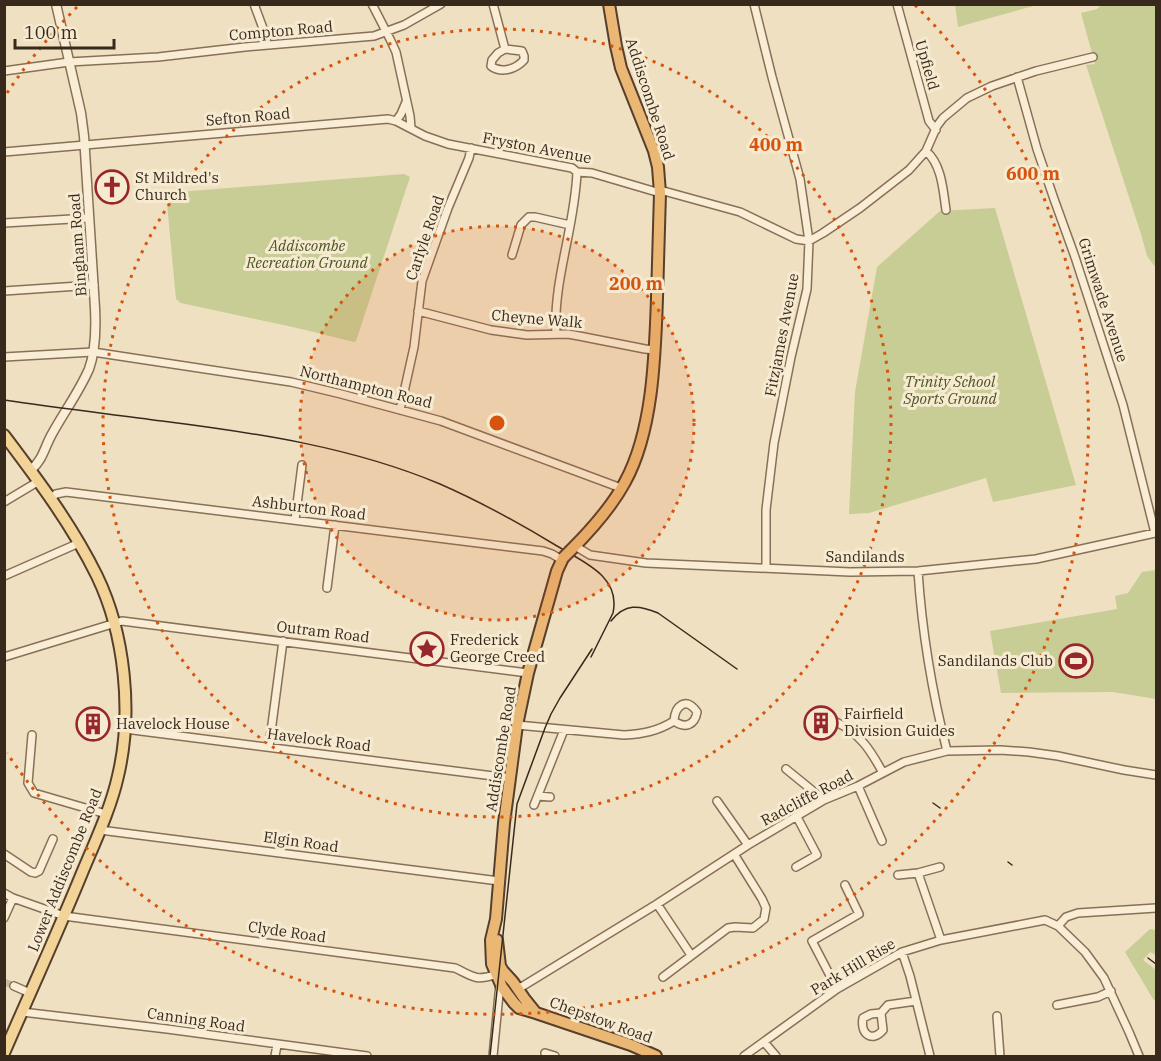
<svg xmlns="http://www.w3.org/2000/svg" width="1161" height="1061" font-family="'IBM Plex Serif',serif">
<style>
.green{fill:#c8cd95}
.lines{fill:none;stroke-linecap:round;stroke-linejoin:round}
.minor-tunnel{stroke:#cabba0;stroke-width:7;stroke-dasharray:7 3.5;stroke-linecap:butt}
.minor-casing{stroke:#887058;stroke-width:10}
.tertiary-casing{stroke:#887058;stroke-width:11}
.primary-casing{stroke:#563f2d;stroke-width:14}
.trunk-casing{stroke:#563f2d;stroke-width:14}
.minor{stroke:#f9edd5;stroke-width:7}
.tertiary{stroke:#f9edd5;stroke-width:8}
.primary{stroke:#f3d498;stroke-width:10}
.trunk{stroke:#eab874;stroke-width:10}
.tram{stroke:#38291d;stroke-width:1.5}
.trunk-bridge-casing{stroke:#563f2d;stroke-width:14;stroke-linecap:butt}
.trunk-bridge{stroke:#eab874;stroke-width:10}
.ring{fill:none;stroke:#d6540e;stroke-width:3;stroke-dasharray:3 6}
.labels{text-anchor:middle;stroke-width:6;stroke-linejoin:round;paint-order:stroke}
.street-label{font-size:15px;fill:#38291d;stroke:#f6ead1}
.poi-label{font-size:15px;fill:#38291d;stroke:#f6ead1;text-anchor:start}
.park-label{font-size:15px;font-style:italic;fill:#4a5523;stroke:#f6ead1}
.centre{fill:#d6540e;stroke:#f6ead1;stroke-width:3}
.ring-label{font-size:18px;text-anchor:middle;font-weight:bold;fill:#d6540e;stroke:#f6ead1;stroke-width:6;stroke-linejoin:round;paint-order:stroke}
</style>
<rect width="100%" height="100%" fill="#efe0c1"/>
<path class="green" d="M955,4H1037V5L958,27Z
M1101,5H1156V268L1147,256L1141,234L1086,65L1095,64L1081,13L1097,9Z
M404,174L410,177L356,341L354,342L297,328L181,303L176,299L166,193Z
M995,208L1076,485L993,502L986,478L869,513L849,514L855,392L877,267L940,211Z
M1156,570V699L1113,692L1001,693L990,631L1117,609L1115,596L1128,593L1142,572Z
M1150,929L1156,930V955L1150,952L1143,960L1156,970V1002L1153,999L1125,952Z"/>
<g class="lines">
<path class="minor-tunnel" d="M4,982L14,986"/>
<defs>
<path id="minor" d="M254,4L264,31L267,45
M372,4L390,39L396,52L410,116L411,128
M493,4L505,49
M754,4L772,77L800,179L809,241L807,289L791,357L774,443L766,510V568
M897,4L929,121L936,130
M505,49L522,51L524,56V60C516,69 501,74 491,66L492,60L498,53Z
M4,71L69,62L158,57L245,47L374,36L404,25L441,4
M396,121L401,114L406,102
M926,151C942,165 943,190 946,210
M4,152L388,119L396,121L425,136L448,144L572,168L577,172L592,173L660,193
M660,190L740,212L796,239L809,241L823,233L860,208L909,170L926,151L937,126L943,118L967,98L992,86L1036,71L1093,57
M4,223L89,218
M512,255L521,225L529,217H535L570,225
M4,291L94,285
M418,311L491,330L527,335L568,334L579,336L645,349L655,350
M556,334C553,280 575,227 577,172
M4,357L93,352L291,382L341,394L441,421L621,488
M400,410L414,347L422,281L448,208L469,158L471,148
M51,498L56,494L66,492L543,551L552,554L562,560
M4,502L39,481
M295,520L302,465
M575,546L590,555L646,563L850,572L918,571L1036,559L1155,533L1123,405L1075,257L1054,199L1037,149L1017,77
M918,571C922,632 932,692 947,751
M4,576L79,543
M327,588L335,525
M4,657L122,621L528,673
M836,722C860,733 871,751 883,773
M517,725L624,735C643,734 658,731 674,721C675,706 686,696 697,712C695,725 685,729 674,721
M125,729L509,778
M32,735L28,783L34,793L106,814
M269,747L283,641
M786,769L824,800
M858,786L882,841
M538,796L550,797
M717,801L748,845
M534,805L564,730
M100,830L499,881
M4,854L31,872L35,873L39,871L53,839
M796,867L817,855L797,817
M918,873L941,940
M898,875L918,873L940,867
M4,893L13,898L64,916L455,968C476,978 475,981 498,974
M657,904L691,955
M4,918L13,898
M1058,926L1066,917L1078,913L1156,908
M902,952L910,976L930,1056
M663,977L728,928L735,927L753,928L764,919L766,908L762,899L734,854
M14,986L30,993
M516,988L523,986L657,904L748,845L824,800L858,786L904,762L947,751L1000,750L1029,752L1058,756L1124,770L1156,775
M837,989L812,941L859,914L845,885
M1057,1005L1098,997L1111,991
M22,1012L167,1029L367,1056
M881,1013L883,1030C872,1043 860,1034 863,1018L871,1014L881,1013L888,1005L916,1001
M997,1016L1000,1056
M764,1042L776,1056
M545,1053L555,1056
M275,1056L277,1045
M493,1056L500,984
M744,1056L837,989L902,952L941,940L1045,920L1058,926L1085,952L1104,978L1129,1032L1139,1056"/>
<path id="tertiary" d="M31,470C44,458 44,448 52,434C64,412 79,392 89,369C96,350 96,328 95,308L84,136L81,113L56,4"/>
<path id="primary" d="M4,435C38,480 72,525 97,576C125,634 133,713 118,776C111,808 95,842 82,873C57,934 30,993 4,1053"/>
<path id="trunk" d="M571,550C592,529 611,508 625,482C653,431 655,356 657,298C658,263 659,228 660,193L658,167L654,151L621,68L616,46L609,4
M563,558L557,571L528,673L517,725L504,823L496,919L491,940L492,964L502,987L514,1003L519,1008L536,1013L631,1045L656,1056
M497,940L500,966L503,971L513,982L524,998L536,1013"/>
</defs>
<use href="#minor" class="minor-casing"/>
<use href="#tertiary" class="tertiary-casing"/>
<use href="#primary" class="primary-casing"/>
<use href="#trunk" class="trunk-casing"/>
<use href="#minor" class="minor"/>
<use href="#tertiary" class="tertiary"/>
<use href="#primary" class="primary"/>
<use href="#trunk" class="trunk"/>
<path class="tram" d="M4,400C57,408 110,414 162,421C257,433 352,447 440,484C481,502 519,523 557,546C583,562 621,576 613,613L591,657
M611,621C625,603 639,605 658,613L737,669
M933,803L940,808
M1008,862L1012,865
M1148,958L1156,964
M490,1056L517,804L545,728L551,714L560,698L592,649"/>
<defs>
<path id="trunk-bridge" d="M563,558L571,550"/>
</defs>
<use href="#trunk-bridge" class="trunk-bridge-casing"/>
<use href="#trunk-bridge" class="trunk-bridge"/>
</g>
<circle cx="497" cy="423" r="197" fill="#d6540e" fill-opacity=".12"/>
<g class="ring">
<circle cx="497" cy="423" r="197"/>
<circle cx="497" cy="423" r="394"/>
<path d="M7 93A591 591 0 0 1 79 5M915 5A591 591 0 1 1 7 753"/>
</g>
<defs>
<symbol id="church-ring" viewBox="-11 -11 22 22"><circle r="9.5" fill="#f6ead1" stroke="#98272c" stroke-width="1.5"/><path d="M-1.2-6h2.4v3.5h3.3v2.4h-3.3V6h-2.4V-.1h-3.3v-2.4h3.3Z" fill="#98272c"/></symbol>
<symbol id="sight-ring" viewBox="-11 -11 22 22"><circle r="9.5" fill="#f6ead1" stroke="#98272c" stroke-width="1.5"/><path d="M0-6L1.8-2.2L6-1.7L2.9 1.2L3.7 5.4L0 3.3L-3.7 5.4L-2.9 1.2L-6-1.7L-1.8-2.2Z" fill="#98272c"/></symbol>
<symbol id="stadium-ring" viewBox="-11 -11 22 22"><circle r="9.5" fill="#f6ead1" stroke="#98272c" stroke-width="1.5"/><path d="M0-5a6.5 5 0 1 0 0 10a6.5 5 0 1 0 0-10ZM-3.5-1.8h7v3.6h-7Z" fill="#98272c"/></symbol>
<symbol id="building-ring" viewBox="-11 -11 22 22"><circle r="9.5" fill="#f6ead1" stroke="#98272c" stroke-width="1.5"/><path d="M-4-6H4V6H1V3H-1V6H-4ZM-2.5-4.3h1.7v1.8h-1.7ZM.8-4.3h1.7v1.8H.8ZM-2.5-1h1.7V.8h-1.7ZM.8-1h1.7V.8H.8Z" fill="#98272c"/></symbol>
</defs>
<g fill-rule="evenodd">
<use href="#church-ring" x="93" y="168" width="38" height="38"/>
<use href="#sight-ring" x="408" y="630" width="38" height="38"/>
<use href="#stadium-ring" x="1057" y="642" width="38" height="38"/>
<use href="#building-ring" x="802" y="704" width="38" height="38"/>
<use href="#building-ring" x="74" y="705" width="38" height="38"/>
</g>
<g class="labels">
<g class="street-label">
<text transform="translate(281 31) rotate(-5)" y="5">Compton Road</text>
<text transform="translate(927 65) rotate(74)" y="5">Upfield</text>
<text transform="translate(650 99) rotate(72)" y="5">Addiscombe Road</text>
<text transform="translate(248 117) rotate(-5)" y="5">Sefton Road</text>
<text transform="translate(537 148) rotate(11)" y="5">Fryston Avenue</text>
<text transform="translate(425 238) rotate(-71)" y="5">Carlyle Road</text>
<text transform="translate(78 245) rotate(-94)" y="5">Bingham Road</text>
<text transform="translate(1103 300) rotate(72)" y="5">Grimwade Avenue</text>
<text transform="translate(537 319) rotate(5)" y="5">Cheyne Walk</text>
<text transform="translate(782 335) rotate(-79)" y="5">Fitzjames Avenue</text>
<text transform="translate(366 387) rotate(14)" y="5">Northampton Road</text>
<text transform="translate(309 508) rotate(7)" y="5">Ashburton Road</text>
<text x="865" y="562">Sandilands</text>
<text transform="translate(323 632) rotate(7)" y="5">Outram Road</text>
<text transform="translate(319 740) rotate(7)" y="5">Havelock Road</text>
<text transform="translate(501 749) rotate(-81)" y="5">Addiscombe Road</text>
<text transform="translate(807 798) rotate(-28)" y="5">Radcliffe Road</text>
<text transform="translate(301 842) rotate(8)" y="5">Elgin Road</text>
<text transform="translate(65 870) rotate(-68)" y="5">Lower Addiscombe Road</text>
<text transform="translate(287 932) rotate(8)" y="5">Clyde Road</text>
<text transform="translate(853 967) rotate(-31)" y="5">Park Hill Rise</text>
<text transform="translate(196 1020) rotate(8)" y="5">Canning Road</text>
<text transform="translate(601 1020) rotate(20)" y="5">Chepstow Road</text>
</g>
<g class="poi-label">
<text x="135" y="183">St Mildred's<tspan x="135" dy="17">Church</tspan></text>
<text x="450" y="645">Frederick<tspan x="450" dy="17">George Creed</tspan></text>
<text x="1053" y="666" text-anchor="end">Sandilands Club</text>
<text x="844" y="719">Fairfield<tspan x="844" dy="17">Division Guides</tspan></text>
<text x="116" y="729">Havelock House</text>
</g>
<g class="park-label">
<text x="307" y="251">Addiscombe<tspan x="307" dy="17">Recreation Ground</tspan></text>
<text x="950" y="387">Trinity School<tspan x="950" dy="17">Sports Ground</tspan></text>
</g>
</g>
<circle cx="497" cy="423" r="9" class="centre"/>
<g class="ring-label">
<text x="776" y="151">400 m</text>
<text x="1033" y="180">600 m</text>
<text x="636" y="290">200 m</text>
</g>
<rect width="1161" height="1061" fill="none" stroke="#38291d" stroke-width="12"/>
<path d="M15 39v9h99v-9" fill="none" stroke="#38291d" stroke-width="3"/>
<text x="24" y="39" font-size="18" fill="#38291d" stroke="#f6ead1" stroke-width="4.5" paint-order="stroke">100 m</text>
</svg>
